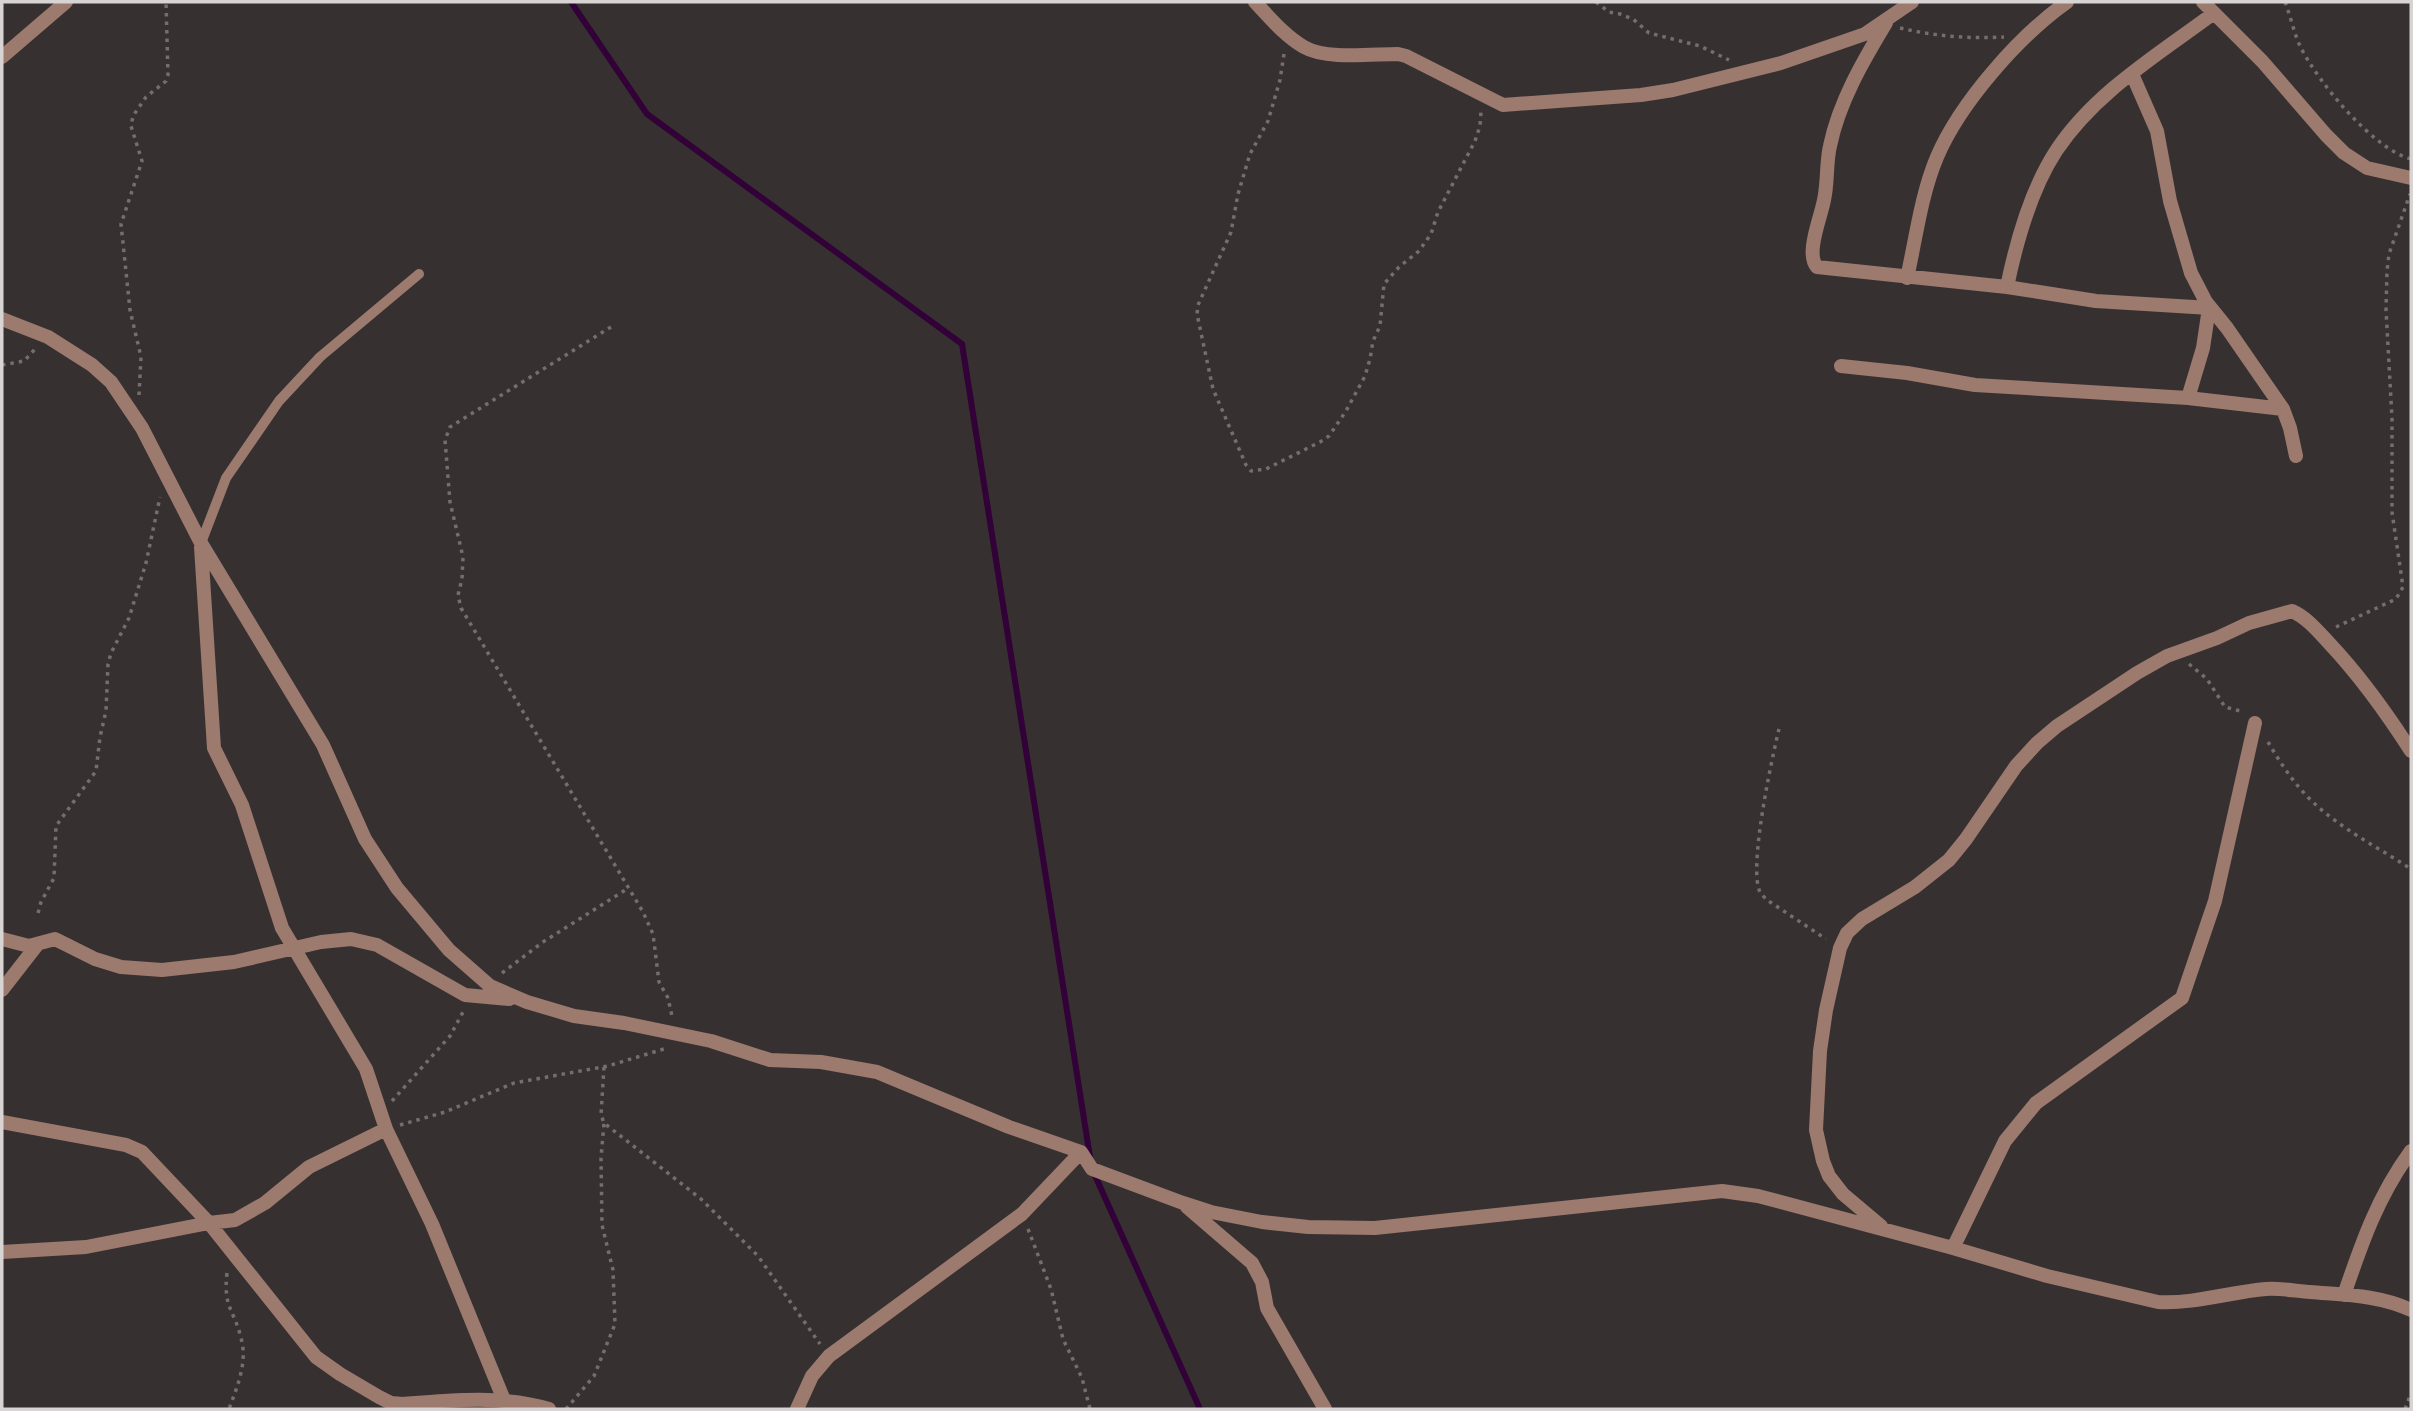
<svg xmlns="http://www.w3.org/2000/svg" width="2413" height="1411" font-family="Arial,sans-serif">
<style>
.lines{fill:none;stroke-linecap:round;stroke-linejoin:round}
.stream{stroke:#310138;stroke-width:6}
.path{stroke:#746e6e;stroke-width:3.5;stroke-dasharray:3.5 5;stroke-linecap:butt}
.lane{stroke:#9c7a6e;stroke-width:10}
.street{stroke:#9c7a6e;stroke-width:14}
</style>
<rect width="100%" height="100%" fill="#373031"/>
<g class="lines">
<path class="stream" d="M571,2L647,114L962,344L1090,1157
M1093,1171L1200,1409"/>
<path class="path" d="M1596,2L1609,12L1620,14L1633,19L1649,33L1700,46L1729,60
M2285,2C2291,17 2294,34 2301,48C2319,83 2373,149 2411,159
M1900,28C1934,36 1969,39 2004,37
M1284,54L1280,80L1268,121L1250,154L1238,194L1231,232L1198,305L1197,314L1213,389L1246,465L1251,471L1266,469L1320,442L1329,436L1346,411L1365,376L1370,359L1373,341L1380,326L1384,284L1399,267L1419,251L1431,234L1438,212L1475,141L1480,126L1481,112
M611,327L450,427L445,440L450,502L463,557L462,579L458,595L461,608L643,912L653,934L659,982L668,998L672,1016
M2,365L24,361L36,348
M139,395L141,357L130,310L121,224L142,161L131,126L133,116L146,97L166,81L168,75L166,2
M2336,627L2396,599L2403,587L2392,512V418L2386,310L2387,271L2389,254L2410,194
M2189,664L2207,679L2225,707L2244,712
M1779,729C1772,758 1748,868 1760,892C1761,894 1765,898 1767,900L1826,939
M2268,742C2281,764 2296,787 2315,804C2343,830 2379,848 2411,869
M38,913L41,902L54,878L56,826L96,771L100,737L106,711L108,664L111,653L129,618L146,563L160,497
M502,973L543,942L627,889
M604,1067L601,1115L604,1123L701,1199L758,1256L820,1344
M392,1101L450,1036L463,1012
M400,1125L445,1112L514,1083L608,1066L667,1048
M1028,1229L1051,1289L1063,1339L1082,1378L1090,1409
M227,1273C223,1308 234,1309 241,1338C248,1362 237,1387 229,1409
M566,1409L594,1376L615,1324L613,1270L602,1225L601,1158L604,1123
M2405,1409L2411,1393"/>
<path class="lane" d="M201,543L226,478L279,401L320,357L419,274"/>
<path class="street" d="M1255,2C1270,18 1285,36 1304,47C1326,60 1372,54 1398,54L1406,56L1503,105L1641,95L1673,90L1781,63L1865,34L1912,2
M2203,2L2262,61L2326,135L2344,153L2367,168L2411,178
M1886,23C1863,61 1839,102 1830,146C1826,163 1828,182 1824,200C1821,217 1805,254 1817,267L2007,287L2096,301L2210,308
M2,57L66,2
M2132,74L2157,131L2170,201L2191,273L2206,302L2227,328L2283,409L2290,428L2296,456
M1907,278C1916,238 1921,195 1937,157C1960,103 2019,36 2067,2
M2007,287C2016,243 2032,188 2056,151C2095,92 2159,54 2214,13
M2,319L48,337L92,365L111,382L142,428L201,543L323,745L365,839L397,888L449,950L490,986L527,1002L574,1016L624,1023L711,1041L770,1060L821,1062L877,1072L1009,1127L1081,1152L1092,1169L1183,1203L1211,1212L1262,1222L1308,1227L1375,1228L1722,1191L1758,1196L1953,1248L2047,1276L2158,1302C2195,1304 2230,1292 2266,1289C2280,1288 2296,1291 2310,1292C2345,1295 2379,1295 2411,1310
M1841,366L1907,373L1975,385L2188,398L2283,409
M2188,398L2203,348L2209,308
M201,547L214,748L242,805L282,928L366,1069L386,1129L432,1224L504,1400
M2,939L29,946L55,939L95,959L121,967L162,970L234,962L321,942L351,939L377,945L465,995L509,999
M2,990L37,945
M2,1122L126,1145L142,1152L209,1223L316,1357L340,1374L379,1397L391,1403L403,1404C451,1400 503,1395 549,1409
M1187,1207L1252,1263L1262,1282L1267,1308L1325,1409
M1881,1226L1843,1194L1829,1176L1823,1161L1816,1130L1820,1051L1826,1010L1840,948L1847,933L1862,919L1915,887L1949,860L1966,839L2016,766L2037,743L2057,726L2137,673L2167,656L2217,638L2249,623L2292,611C2306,617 2318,631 2329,643C2361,677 2386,712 2411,751
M1953,1248L2005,1141L2036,1103L2182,998L2215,901L2255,723
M2,1252L86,1247L209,1223L235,1220L265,1203L309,1167L386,1129
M2344,1295C2362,1242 2378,1196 2411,1151
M797,1409L812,1376L829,1356L1022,1214L1081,1152"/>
</g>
<rect width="2413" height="1411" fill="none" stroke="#d9d4d4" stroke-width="7"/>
</svg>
